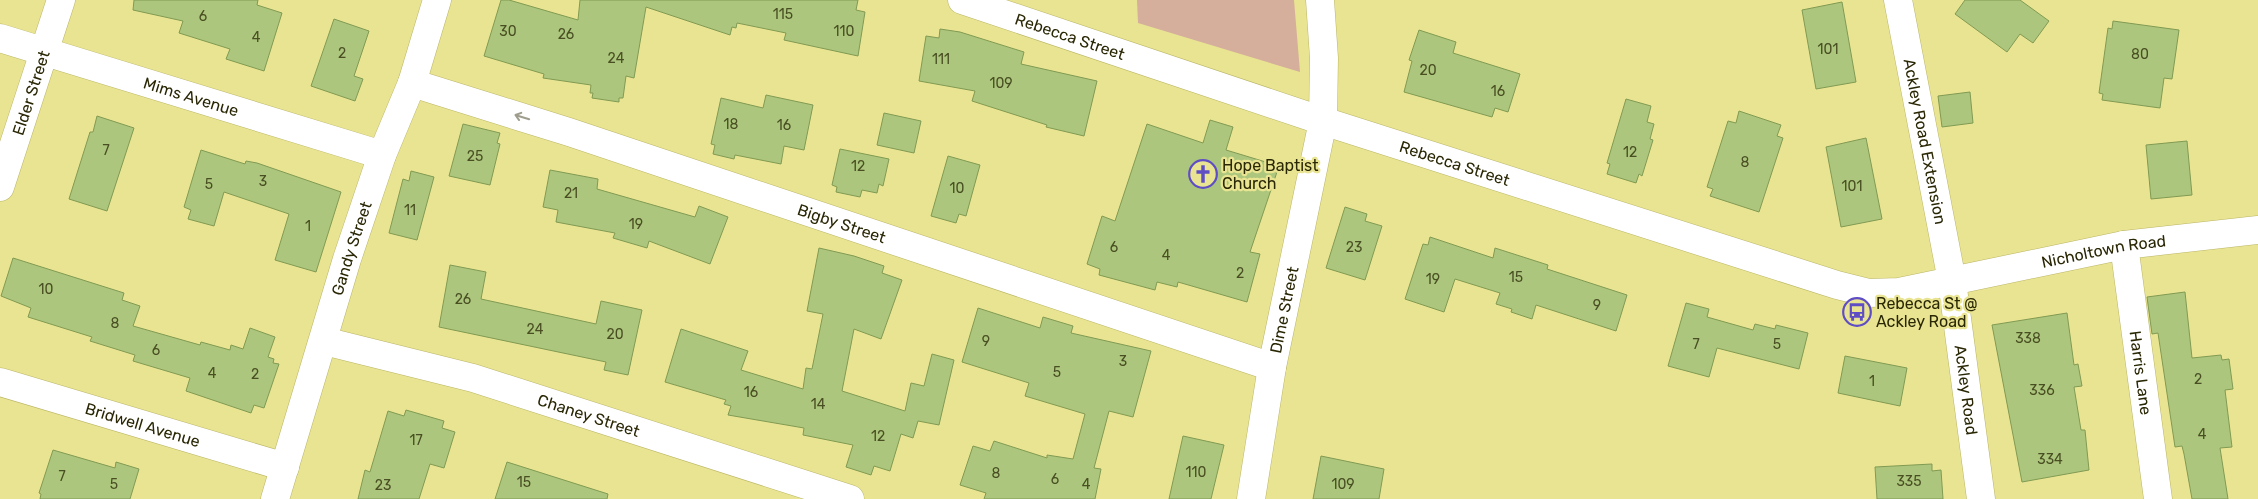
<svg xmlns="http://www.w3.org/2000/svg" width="2258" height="499" font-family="Rubik,sans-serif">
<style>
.green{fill:#d5ae9c}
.building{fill:#acc77d;stroke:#819a52}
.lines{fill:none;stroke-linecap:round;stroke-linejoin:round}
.minor-casing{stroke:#bbb666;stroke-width:29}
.minor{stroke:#fff;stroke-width:28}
.oneway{stroke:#9f9e8e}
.labels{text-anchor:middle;stroke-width:4.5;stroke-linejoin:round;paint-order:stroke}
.number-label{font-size:14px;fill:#4a4f23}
.street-label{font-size:16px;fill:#2a2705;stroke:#e9e492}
.poi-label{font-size:16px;fill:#2a2705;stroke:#e9e492;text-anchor:start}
</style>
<rect width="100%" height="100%" fill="#e9e492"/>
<path class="green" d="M1137,0H1294L1300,72L1138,23Z"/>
<path class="building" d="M134,0H258L257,5L282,13L264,71L226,59L230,49L179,33L183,21L133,10Z
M501,0H509L578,20L580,0H858L856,10L865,12L858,56L784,40L786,33L737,23L736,28L732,27L730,35L646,7L634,78L626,76L623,98H619V102L592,98L593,93H590L591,85L543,78L544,74L484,56Z
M1965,0H2020L2049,21L2033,43L2020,34L2007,52L1955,14Z
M1842,2L1856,82L1816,89L1802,10Z
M334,19L369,31L354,76L363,79L355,101L311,86Z
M2113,21L2179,30L2172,79L2164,78L2160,108L2102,100L2103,94L2099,93L2108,28L2112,29Z
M940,29L960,32L1024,52L1021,64L1097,81L1084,136L1046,127L1047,125L972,101L975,91L919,81L926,36L939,38Z
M1419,30L1456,42L1453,53L1520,74L1508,112L1495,108L1492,117L1404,92L1412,61L1409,60Z
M1970,92L1973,123L1942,127L1938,96Z
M766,95L813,105L804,150L784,146L781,164L735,155L734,159L713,154L715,145L711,144L721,98L763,108Z
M1626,99L1651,106L1647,122L1654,124L1650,139L1653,140L1642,176L1639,174L1636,183L1607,174L1610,164L1607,163Z
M1739,111L1781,125L1777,136L1783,138L1759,212L1710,196L1713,189L1707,187L1728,121L1736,123Z
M884,113L921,121L914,153L877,145Z
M97,116L134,128L107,211L69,199L90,132H93Z
M1210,120L1233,127L1226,150L1279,166L1250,252L1260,254L1247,302L1178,282L1177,287L1157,282L1155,290L1099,275L1100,269L1087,264L1102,216L1115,221L1147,124L1203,143Z
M463,124L500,133L497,143L500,144L490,185L449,176Z
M1866,138L1882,219L1841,227L1826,147Z
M2187,141L2192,195L2151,199L2146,145Z
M840,149L889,159L883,186L879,184L877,193L862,190L860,197L836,192L837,187L832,185Z
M201,150L245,164L246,161L257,163L341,192L316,272L275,260L289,214L224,192L214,226L188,219L191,210L184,207Z
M948,156L980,165L966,216L959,214L956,223L931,216Z
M550,170L598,179L597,189L695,217L699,206L728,217L710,264L649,241L647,248L613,238L615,233L556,222L558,210L543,207Z
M411,171L434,177L417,240L389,233L403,179L409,181Z
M1345,207L1367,214L1365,221L1382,226L1365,280L1326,268Z
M1430,237L1493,258L1495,248L1548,265L1547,269L1627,295L1616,331L1536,305L1532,319L1511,312L1512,309L1496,304L1500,293L1455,279L1444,312L1405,299L1423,244L1428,245Z
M819,248L854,256L884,266L882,273L902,280L881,339L854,329L842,391L905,411L911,383L924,386L932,354L954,360L939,425L918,421L913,438L901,434L890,471L874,466L871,475L846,467L853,445L803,435L804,428L728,415L731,406L724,404L726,400L665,382L681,329L748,351L741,370L803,389L806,368L812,369L823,314L807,311Z
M13,258L124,293L122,300L140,306L133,326L200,345L201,342L230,350L231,345L243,349L250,328L275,337L268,357L274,359L273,363L279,364L264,408L254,405L251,413L186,391L190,378L133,361L135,355L90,341L92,337L28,317L31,308L1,296Z
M450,265L486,272L481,299L596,324L601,301L642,310L628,375L604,370L606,362L439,327Z
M2185,292L2192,358L2221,355L2222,360L2229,359L2233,389L2225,390L2232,447L2220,448L2228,499H2192L2184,454L2182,446L2175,447L2158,333L2152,334L2147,297Z
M1686,303L1709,309L1707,317L1753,330L1755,324L1775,329L1776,325L1808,333L1799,369L1717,348L1709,377L1668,366Z
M978,308L1040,328L1043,317L1073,326L1071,333L1151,351L1133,417L1109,411L1094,468L1101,469L1095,499H984L986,493L960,485L973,446L990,451L994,441L1047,458V455L1073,459L1085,414L1025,396L1029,383L962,362Z
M2067,313L2074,365L2078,364L2082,386L2074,387L2081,430H2085L2089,470L2022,482L1992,325Z
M1845,356L1907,368L1900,406L1838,393Z
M406,410L444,421L442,428L455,432L444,468L430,464L419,499H358L365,470L370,472L388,411L404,416Z
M1183,436L1224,445L1211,499H1169Z
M53,450L115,468L116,462L139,469L130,499H40L41,494L39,493Z
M1321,456L1384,469L1379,499H1313Z
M507,462L608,494L607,499H495Z
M1932,464V471L1941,470L1943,499H1877L1875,467Z"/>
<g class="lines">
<defs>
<g id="minor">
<path id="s1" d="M962,0L1323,121L1837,285L1869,293L1899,292L2124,245L2258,230"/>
<path id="s2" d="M1898,0L1952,281L1981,499"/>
<path id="s3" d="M0,38L382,155"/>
<path id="s4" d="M412,83L569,132L1272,367"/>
<path id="s5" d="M0,187L61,0"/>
<path id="s6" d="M2124,245L2158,499"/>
<path id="s7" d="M324,341L473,378L850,499"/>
<path id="s8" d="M0,382L285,467"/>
<path id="s9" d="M275,499L347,259L382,155L412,83L437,0"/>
<path id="s10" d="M1251,499L1272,367L1323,121L1324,58L1320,0"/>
</g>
</defs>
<use href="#minor" class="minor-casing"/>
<use href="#minor" class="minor"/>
</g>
<defs><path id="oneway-shaft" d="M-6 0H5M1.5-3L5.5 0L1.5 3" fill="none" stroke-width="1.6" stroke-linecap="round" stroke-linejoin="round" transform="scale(1.25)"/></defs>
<use class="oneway" href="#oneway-shaft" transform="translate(522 117) rotate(-163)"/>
<defs>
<symbol id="church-ring" viewBox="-11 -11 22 22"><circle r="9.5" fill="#e9e492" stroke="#5f4dc5" stroke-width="1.5"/><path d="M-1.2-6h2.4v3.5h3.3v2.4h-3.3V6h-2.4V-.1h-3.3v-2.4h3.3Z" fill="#5f4dc5"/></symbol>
<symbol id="bus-ring" viewBox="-11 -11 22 22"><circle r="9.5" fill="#e9e492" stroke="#5f4dc5" stroke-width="1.5"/><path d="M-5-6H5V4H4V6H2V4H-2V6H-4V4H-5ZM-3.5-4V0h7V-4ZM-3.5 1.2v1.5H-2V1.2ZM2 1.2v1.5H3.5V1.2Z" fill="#5f4dc5"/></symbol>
</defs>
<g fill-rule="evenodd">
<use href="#church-ring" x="1187" y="158" width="32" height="32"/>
<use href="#bus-ring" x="1841" y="296" width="32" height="32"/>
</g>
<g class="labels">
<g class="number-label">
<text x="783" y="19">115</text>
<text x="203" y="21">6</text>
<text x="508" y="36">30</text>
<text x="844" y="36">110</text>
<text x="566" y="39">26</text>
<text x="256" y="42">4</text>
<text x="1828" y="54">101</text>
<text x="342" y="58">2</text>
<text x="2140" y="59">80</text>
<text x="616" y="63">24</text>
<text x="941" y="64">111</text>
<text x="1428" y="75">20</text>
<text x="1001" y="88">109</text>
<text x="1498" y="96">16</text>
<text x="731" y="129">18</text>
<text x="784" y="130">16</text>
<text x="106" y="155">7</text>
<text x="1630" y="157">12</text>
<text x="475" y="161">25</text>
<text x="1745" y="167">8</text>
<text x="858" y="171">12</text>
<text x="263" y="186">3</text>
<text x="209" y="189">5</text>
<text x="1852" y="191">101</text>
<text x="957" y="193">10</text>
<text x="571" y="198">21</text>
<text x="410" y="215">11</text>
<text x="636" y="229">19</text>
<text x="308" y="231">1</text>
<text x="1114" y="252">6</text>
<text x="1354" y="252">23</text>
<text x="1166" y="260">4</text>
<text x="1240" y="278">2</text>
<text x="1516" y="282">15</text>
<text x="1433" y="284">19</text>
<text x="46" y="294">10</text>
<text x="463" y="304">26</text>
<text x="1597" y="310">9</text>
<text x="115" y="328">8</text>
<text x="535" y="334">24</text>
<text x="615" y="339">20</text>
<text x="2028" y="343">338</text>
<text x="986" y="346">9</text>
<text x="1696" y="349">7</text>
<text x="1777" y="349">5</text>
<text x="156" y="355">6</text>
<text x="1123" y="366">3</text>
<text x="1057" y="377">5</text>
<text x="212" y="378">4</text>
<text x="255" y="379">2</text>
<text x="2198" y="384">2</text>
<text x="1872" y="386">1</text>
<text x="2042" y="395">336</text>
<text x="751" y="397">16</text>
<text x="818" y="409">14</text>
<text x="2202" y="439">4</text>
<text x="878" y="441">12</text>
<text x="416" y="445">17</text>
<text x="2050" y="464">334</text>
<text x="1196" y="477">110</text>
<text x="996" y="478">8</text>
<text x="62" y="481">7</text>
<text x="1055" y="484">6</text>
<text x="1909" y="486">335</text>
<text x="524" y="487">15</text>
<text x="114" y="489">5</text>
<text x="1086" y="489">4</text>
<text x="1343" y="489">109</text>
<text x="383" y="490">23</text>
</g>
<g class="street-label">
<text dy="6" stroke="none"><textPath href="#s1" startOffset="114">Rebecca Street</textPath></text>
<text dy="6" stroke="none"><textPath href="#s5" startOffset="99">Elder Street</textPath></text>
<text dy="6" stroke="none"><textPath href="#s3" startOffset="200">Mims Avenue</textPath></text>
<text dy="6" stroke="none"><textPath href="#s2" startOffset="144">Ackley Road Extension</textPath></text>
<text dy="6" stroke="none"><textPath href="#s1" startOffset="519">Rebecca Street</textPath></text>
<text dy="6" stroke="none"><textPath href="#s4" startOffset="452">Bigby Street</textPath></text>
<text dy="6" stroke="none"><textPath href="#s9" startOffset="262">Gandy Street</textPath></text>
<text dy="6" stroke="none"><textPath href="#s1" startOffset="1192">Nicholtown Road</textPath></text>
<text dy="6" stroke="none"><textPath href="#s10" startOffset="192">Dime Street</textPath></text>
<text dy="6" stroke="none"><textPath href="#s6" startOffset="129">Harris Lane</textPath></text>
<text dy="6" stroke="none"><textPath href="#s2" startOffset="396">Ackley Road</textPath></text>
<text dy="6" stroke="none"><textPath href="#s7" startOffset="275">Chaney Street</textPath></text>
<text dy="6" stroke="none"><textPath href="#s8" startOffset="149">Bridwell Avenue</textPath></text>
</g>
<g class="poi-label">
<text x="1222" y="171">Hope Baptist<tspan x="1222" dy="18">Church</tspan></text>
<text x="1876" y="309">Rebecca St @<tspan x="1876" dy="18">Ackley Road</tspan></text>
</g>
</g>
</svg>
